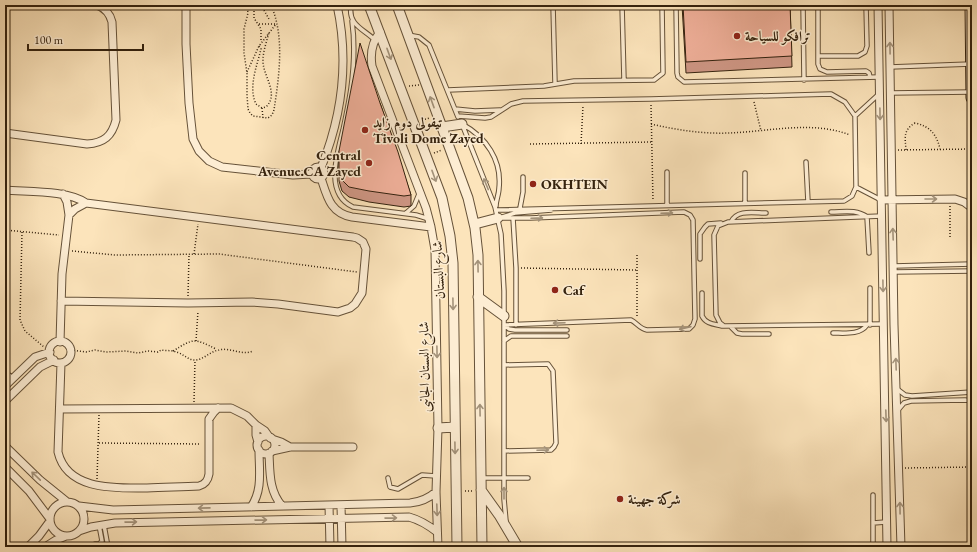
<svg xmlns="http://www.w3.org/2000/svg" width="977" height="552" font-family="'EB Garamond',Amiri,serif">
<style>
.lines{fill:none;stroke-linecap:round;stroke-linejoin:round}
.service-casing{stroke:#665239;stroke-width:5.5}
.minor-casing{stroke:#665239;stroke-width:9}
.tertiary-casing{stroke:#665239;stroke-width:11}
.secondary-casing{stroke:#34220e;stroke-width:13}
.path{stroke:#34220e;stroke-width:1.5;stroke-dasharray:1 2;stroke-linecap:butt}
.service{stroke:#fdedd3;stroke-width:3.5}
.minor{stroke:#fdedd3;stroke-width:7}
.tertiary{stroke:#fdedd3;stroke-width:9}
.secondary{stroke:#fdedd3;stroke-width:11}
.wall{fill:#ce9684;stroke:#34220e}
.building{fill:#efaf99;stroke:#34220e}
.oneway{stroke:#a3927a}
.poi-dot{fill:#8f2418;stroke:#fdedd3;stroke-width:1.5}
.labels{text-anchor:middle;stroke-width:3;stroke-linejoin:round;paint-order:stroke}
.poi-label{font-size:14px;font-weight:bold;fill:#34220e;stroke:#fdedd3;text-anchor:start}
.street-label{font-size:14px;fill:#34220e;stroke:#fdedd3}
</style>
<rect width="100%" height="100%" fill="#fce4bb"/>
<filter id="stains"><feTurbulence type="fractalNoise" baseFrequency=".005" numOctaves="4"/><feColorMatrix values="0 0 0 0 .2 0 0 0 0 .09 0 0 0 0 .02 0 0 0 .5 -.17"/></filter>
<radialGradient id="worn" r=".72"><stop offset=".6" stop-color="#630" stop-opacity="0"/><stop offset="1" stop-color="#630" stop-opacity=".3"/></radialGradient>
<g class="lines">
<defs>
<path id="service" d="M351,5C348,25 362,28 375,40
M553,5L555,83
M622,5L624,80
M676,5L677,73L678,77L684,82L879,77
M803,5L804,80
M818,5V64L820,69L827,72L866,71L869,73L870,77
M352,21C355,43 354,66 351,88C349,102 346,116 343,130C337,154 324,194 353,207L416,215L429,219
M408,35L419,37L429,45L458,117
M818,56H858L865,52L867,46L866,5
M890,67L971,64
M448,90L544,86L574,81L654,80L663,73L662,5
M890,93L971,92
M455,109L475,111L500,110
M458,116L485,118L491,117L511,104L523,101L651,99L831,94L845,102L855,116L856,187L852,196L844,201L496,210
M855,116L879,94
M462,124L495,207L501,234L504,291V499L506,521
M462,124C486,137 502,160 499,188C499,194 496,200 496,206
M806,162L808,202
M667,172V205
M745,173V203
M856,187L881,200
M520,208L523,192V177
M831,212C844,212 856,209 867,217L869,253
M406,213L414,206L419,194
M882,216L728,222L718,226L714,235L716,315L720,323L724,326L883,324
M499,218H530L684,212L690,215L693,220L695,319L693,325L689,329L647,330C640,329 637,323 631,320L504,325
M499,218L515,213L551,210
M513,218L516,268V325
M731,222C737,209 754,213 766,213
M700,259V234L705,227L708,224L721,223
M894,266L972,264
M894,272L972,271
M870,288V325
M702,293V316C706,324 714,324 722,326
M504,325L509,329L515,330H567
M731,327L737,333L742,334H769
M833,333C845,333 860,335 867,325
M504,341L511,336H567
M504,365L548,364L553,371L556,443L554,447L551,450L504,451
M897,389L905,395L912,396L972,392
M898,410L904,403L911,401L965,400L972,401
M388,478L390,487L398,489L422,475L436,476
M482,478H528
M873,495V547
M873,523L886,522
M104,525L108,547
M93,547L95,544H99L102,541L99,525"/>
<path id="minor" d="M186,5V44L189,103L193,139L199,151L209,161L222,167L293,175L312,174
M878,5L887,547
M889,5L894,325L901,547
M380,32C372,42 370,53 372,66L426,208L431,227L435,250L438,428L436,492L438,547
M5,133L87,144C104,143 112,136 116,120L112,22C110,14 105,8 97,5
M312 173a6 6 0 1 1 12 0a6 6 0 1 1-12 0Z
M321,168C342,116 349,60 337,5
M321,178C327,196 330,213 352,217L431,227
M5,190C28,192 67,190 86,203L353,237L357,238L363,242L366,249L362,293L355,304L350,308L338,312L278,304L252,302L188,303L61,301
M881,200L955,199L964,202L972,208
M69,215L75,209L86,203
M49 352a11 11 0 1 1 22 0a11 11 0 1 1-22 0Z
M60,342L62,274L69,215L67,202L63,194
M61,363L58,452C67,491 116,488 147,488C165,487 182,487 199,486C206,484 208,480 209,474V419L214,412L218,408
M5,374L11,379
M5,386L35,357L50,352
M5,401L40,367L54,360
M60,409L231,408L247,416L256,425L265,431L270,438
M256,425V435L258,442
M257 445a9 9 0 1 1 18 0a9 9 0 1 1-18 0Z
M272,439L281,442L290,447
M5,446L40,480L66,501
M272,451L290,447H353
M269,453C270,473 269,491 282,506
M5,467L29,491L50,519
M50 519a17 17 0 1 1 34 0a17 17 0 1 1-34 0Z
M329,505L330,547
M341,505L342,547
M79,506L113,510L410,503C421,502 428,499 436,492
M251,507C263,490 259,470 259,450
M79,531L91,527L115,523L409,517C420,520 428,525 437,532
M28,547L39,536L50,521
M45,547L56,540L66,536"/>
<path id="tertiary" d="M369,5L442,198L450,236L453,263L457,547
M397,5L468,198L475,228L478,255L482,547
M442,127L462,124
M475,224L498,218
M478,297L504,316
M438,428L455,427
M481,490L499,515L518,547"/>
<path id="secondary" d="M971,5L972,98"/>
</defs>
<use href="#service" class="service-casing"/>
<use href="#minor" class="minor-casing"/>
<use href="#tertiary" class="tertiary-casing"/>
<use href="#secondary" class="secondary-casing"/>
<path class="path" d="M247,5L248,13L244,29V53L247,73V95L248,109L250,113L253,116L268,118L272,115L274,110C279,77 285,37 271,5
M254,5V18L261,29V42
M261,5L269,19
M259,24H275
M259,46L261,49C257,66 248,87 256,104L262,108
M247,72L259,46L276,24
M409,86L419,85
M754,102L761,131
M651,105L653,201
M263,118L262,108L266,107C280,93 262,75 263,60C263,51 267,41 269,32
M422,120L430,118
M651,124C677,130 702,134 728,133C767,132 812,120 850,135
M530,144L652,142
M581,144L583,106
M898,150L972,149
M906,150C905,137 903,130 915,123C930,126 937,135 940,149
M434,153L442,150
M5,230L59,235
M22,232L20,320L25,331L44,347
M950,237V205
M72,251L115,255L219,254L357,272
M194,254L198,224
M637,255V318
M521,268L637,270
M188,296L189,255
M196,341L198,311
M71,350L86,352L95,350L106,352L126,351L138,353L148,351L158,352L161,350C166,351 172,350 176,352C182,353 187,359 193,360C203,361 210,351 219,350C231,347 241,356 253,351
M173,351C194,338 194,338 216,349
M194,402L195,360
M99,443L201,444
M905,468L972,467
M97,479L99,415
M465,491H473"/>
<use href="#service" class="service"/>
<use href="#minor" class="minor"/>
<use href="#tertiary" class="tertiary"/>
<use href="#secondary" class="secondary"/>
</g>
<path class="wall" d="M682,5H790L792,67L686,73Z
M380,103L411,195V206L404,207L369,202L349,197L342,191L339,181V151Z"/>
<path class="building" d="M683,5H790L792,56L686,62Z
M360,43L380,103L398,152L411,195L404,196L369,191L349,187L342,180L339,170V151Z"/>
<defs><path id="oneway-shaft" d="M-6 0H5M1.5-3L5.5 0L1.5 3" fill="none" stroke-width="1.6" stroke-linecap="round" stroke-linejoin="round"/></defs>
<g class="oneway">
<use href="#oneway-shaft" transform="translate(890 48) rotate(-91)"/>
<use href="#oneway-shaft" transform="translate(389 54) rotate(70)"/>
<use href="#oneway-shaft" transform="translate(432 102) rotate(-110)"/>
<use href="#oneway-shaft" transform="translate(880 114) rotate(89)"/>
<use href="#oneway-shaft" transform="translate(434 176) rotate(70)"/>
<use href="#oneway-shaft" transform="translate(486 184) rotate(-112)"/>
<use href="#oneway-shaft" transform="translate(931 199)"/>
<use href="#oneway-shaft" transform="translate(667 213) rotate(-2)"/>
<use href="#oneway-shaft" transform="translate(537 218) rotate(-2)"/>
<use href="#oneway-shaft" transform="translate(893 234) rotate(-92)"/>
<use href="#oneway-shaft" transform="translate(478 266) rotate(-91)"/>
<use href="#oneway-shaft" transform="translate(883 286) rotate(89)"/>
<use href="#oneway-shaft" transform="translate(453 304) rotate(89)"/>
<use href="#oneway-shaft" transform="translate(559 323) rotate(178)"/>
<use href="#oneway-shaft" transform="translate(685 328) rotate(167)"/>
<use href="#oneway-shaft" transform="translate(437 352) rotate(89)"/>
<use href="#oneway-shaft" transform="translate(896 364) rotate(-92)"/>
<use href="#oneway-shaft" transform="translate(480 410) rotate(-91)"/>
<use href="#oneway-shaft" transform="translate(886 416) rotate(88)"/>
<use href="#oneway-shaft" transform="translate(455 448) rotate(89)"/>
<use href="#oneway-shaft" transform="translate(543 450) rotate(-2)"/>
<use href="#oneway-shaft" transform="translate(36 476) rotate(-136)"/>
<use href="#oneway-shaft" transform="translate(504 493) rotate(-90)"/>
<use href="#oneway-shaft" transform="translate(204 508) rotate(179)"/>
<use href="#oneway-shaft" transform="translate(900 508) rotate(-91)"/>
<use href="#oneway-shaft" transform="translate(437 510) rotate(88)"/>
<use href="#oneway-shaft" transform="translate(391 518) rotate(-1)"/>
<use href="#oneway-shaft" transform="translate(261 520) rotate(-1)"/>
<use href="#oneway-shaft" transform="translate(131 522) rotate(-1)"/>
</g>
<g class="poi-dot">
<circle cx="737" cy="36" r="4"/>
<circle cx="365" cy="130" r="4"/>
<circle cx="369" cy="163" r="4"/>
<circle cx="533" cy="184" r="4"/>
<circle cx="555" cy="290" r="4"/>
<circle cx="620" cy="499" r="4"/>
</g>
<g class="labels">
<g class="poi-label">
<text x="745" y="41">ترافكو للسياحة</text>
<text x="373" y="127">تيفولى دوم زايد<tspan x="373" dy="16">Tivoli Dome Zayed</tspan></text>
<text x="361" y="160" text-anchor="end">Central<tspan x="361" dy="16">Avenue.CA Zayed</tspan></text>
<text x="541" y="189">OKHTEIN</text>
<text x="563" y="295">Caf</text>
<text x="628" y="504">شركة جهينة</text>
</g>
<g class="street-label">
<text transform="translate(438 270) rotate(-93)" y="5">شارع البستان</text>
<text transform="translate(424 367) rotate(-91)" y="5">شارع البستان الجانبى</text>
</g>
</g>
<rect width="977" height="552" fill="none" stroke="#fce4bb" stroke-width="20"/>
<rect x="6" y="6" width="965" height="540" fill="none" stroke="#34220e" stroke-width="2"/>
<rect x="10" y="10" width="957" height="532" fill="none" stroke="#34220e"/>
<path d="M28 44v6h115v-6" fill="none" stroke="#34220e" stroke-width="2"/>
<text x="34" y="44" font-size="12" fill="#34220e" stroke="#fdedd3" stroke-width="3" paint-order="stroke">100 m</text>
<rect width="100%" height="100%" filter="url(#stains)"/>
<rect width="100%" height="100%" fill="url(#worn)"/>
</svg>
